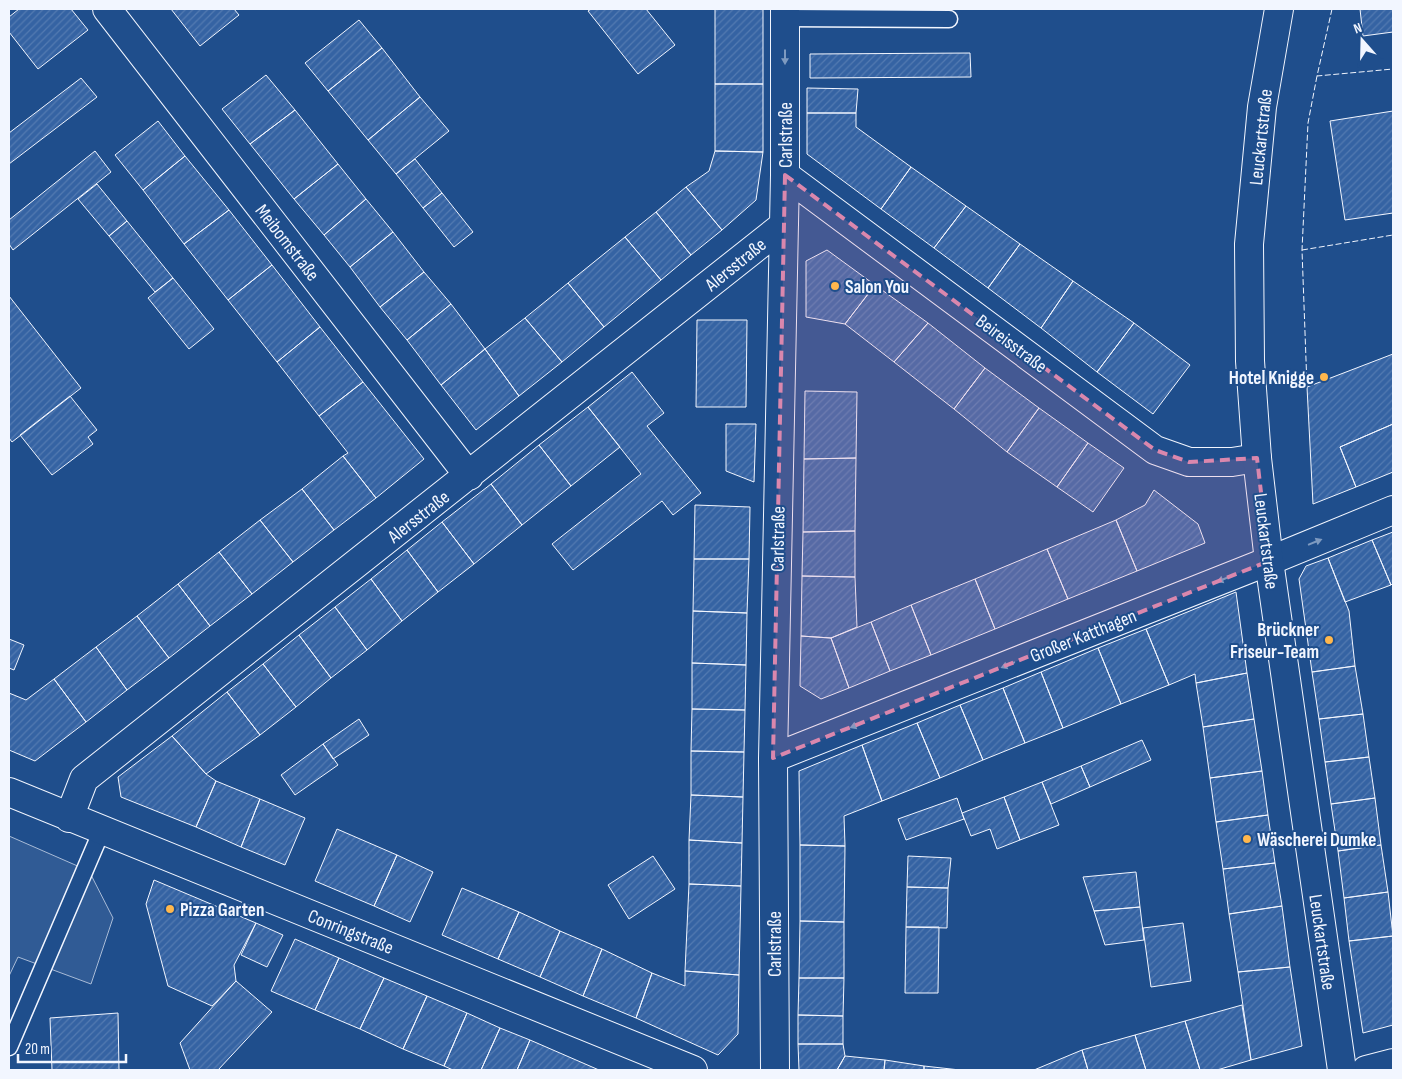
<svg xmlns="http://www.w3.org/2000/svg" width="1402" height="1079" font-family="'Sofia Sans Condensed',sans-serif">
<style>
.pitch{fill:#305b95;stroke:#a8bbd7}
.building{fill:url(#building-hatch);stroke:#f2f6ff}
.lines{fill:none;stroke-linecap:round;stroke-linejoin:round}
.service-casing{stroke:#f2f6ff;stroke-width:19}
.minor-casing{stroke:#f2f6ff;stroke-width:30}
.secondary-casing{stroke:#f2f6ff;stroke-width:30}
.service{stroke:#1f4e8c;stroke-width:16}
.minor{stroke:#1f4e8c;stroke-width:28}
.secondary{stroke:#1f4e8c;stroke-width:28}
.fence{stroke:#f2f6ff;stroke-width:1;stroke-dasharray:6 2.5;stroke-linecap:butt}
.oneway{fill:#7e9ac0}
.marked{fill:#da87ad;fill-opacity:0.2;stroke:#da87ad;stroke-width:4;stroke-dasharray:10 6;stroke-linejoin:round}
.poi-dot{fill:#ffb74d;stroke:#1f4e8c;stroke-width:2}
.labels{text-anchor:middle;stroke-width:4;stroke-linejoin:round;paint-order:stroke}
.street-label{font-size:19px;fill:#f2f6ff;stroke:#1f4e8c}
.poi-label{font-size:19px;font-weight:bold;fill:#f2f6ff;stroke:#1f4e8c;text-anchor:start}
</style>
<defs>
<pattern id="building-hatch" width="6" height="6" patternUnits="userSpaceOnUse" patternTransform="scale(1.25)"><rect width="6" height="6" fill="#3563a3"/><path d="M-1 1l2-2M0 6l6-6M5 7l2-2" fill="none" stroke="#537ab1"/></pattern>
</defs>
<rect width="100%" height="100%" fill="#1f4e8c"/>
<path class="pitch" d="M9,836L89,871L113,918L91,984L18,957L9,976Z"/>
<path class="building" d="M19,9H71L88,30L38,69L9,32V17Z
M171,9H234L239,15L200,46Z
M591,9H646L675,45L638,74L588,11Z
M715,9H763V84H715Z
M1360,9H1393V32L1363,36Z
M359,20L382,48L328,91L305,63Z
M382,48L420,97L368,140L328,91Z
M970,53L971,77L810,78V54Z
M266,75L295,110L250,144L222,109Z
M81,78L97,97L9,164V133Z
M715,84H763V152L715,151Z
M807,88L858,89L856,113H807Z
M420,97L449,131L396,174L368,140Z
M295,110L338,164L294,199L250,144Z
M1393,111V213L1345,220L1330,121Z
M807,113H856V127L911,167L881,209L807,154Z
M158,121L185,156L143,190L115,155Z
M95,151L111,172L13,250L9,244V220Z
M715,151L763,152L756,200L722,230L686,187L709,171Z
M185,156L229,210L184,244L143,190Z
M415,159L442,193L423,208L396,174Z
M338,164L366,199L324,235L294,199Z
M911,167L966,206L934,248L881,209Z
M97,184L127,221L109,236L78,199Z
M686,187L722,230L691,255L656,212Z
M442,193L473,232L454,247L423,208Z
M366,199L393,232L350,267L324,235Z
M966,206L1020,244L988,288L934,248Z
M229,210L272,265L228,300L184,244Z
M656,212L691,255L661,280L625,237Z
M127,221L173,278L155,292L109,236Z
M393,232L424,272L380,307L350,267Z
M625,237L661,280L604,327L568,283Z
M1020,244L1073,281L1041,328L988,288Z
M827,250L875,285L845,324L806,317V261Z
M272,265L320,327L277,362L228,300Z
M424,272L451,304L407,340L380,307Z
M173,278L214,329L189,349L148,298Z
M1073,281L1134,323L1097,372L1041,328Z
M568,283L604,327L562,362L525,318Z
M875,285L928,323L894,362L845,324Z
M9,296L81,388L12,442L9,438Z
M451,304L485,349L441,385L407,340Z
M525,318L562,362L519,396L485,349Z
M697,320H747L746,407H696Z
M928,323L985,368L954,409L894,362Z
M1134,323L1190,365L1153,414L1097,372Z
M320,327L363,382L319,416L277,362Z
M485,349L519,396L476,430L441,385Z
M1393,354V424L1340,447L1356,487L1313,504L1307,387Z
M985,368L1039,408L1007,452L954,409Z
M632,372L664,413L647,426L701,493L673,515L662,501L573,570L552,544L641,474L588,407Z
M363,382L424,459L376,498L343,456L348,453L319,416Z
M805,391L857,392L856,458L804,459Z
M70,396L97,430L88,437L93,444L52,475L20,435Z
M588,407L620,447L571,486L539,445Z
M1039,408L1088,443L1057,487L1007,452Z
M726,424H756L754,482L726,471Z
M1393,424V472L1356,487L1340,447Z
M1088,443L1124,468L1093,512L1057,487Z
M539,445L571,486L522,525L491,484Z
M343,456L376,498L334,530L302,489Z
M856,458L855,531L803,532L804,459Z
M491,484L522,525L474,564L442,522Z
M302,489L334,530L293,562L260,520Z
M1154,490L1198,524L1205,543L1137,571L1116,520L1145,505Z
M695,505L750,507L749,559H694Z
M260,520L293,562L252,594L219,552Z
M1116,520L1137,571L1068,599L1047,549Z
M442,522L474,564L438,592L407,550Z
M855,531V577L802,576L803,532Z
M1393,532V583L1391,585L1372,540Z
M1372,540L1391,585L1345,602L1328,558Z
M1047,549L1068,599L995,629L975,579Z
M407,550L438,592L402,621L371,579Z
M219,552L252,594L210,626L178,584Z
M1328,558L1349,611L1355,666L1312,672L1299,579L1306,566Z
M694,559H749L747,613L693,611Z
M802,576L855,577L857,627L831,638L801,636Z
M371,579L402,621L367,650L335,607Z
M975,579L995,629L931,655L911,605Z
M178,584L210,626L169,658L137,616Z
M1236,592L1247,673L1196,683L1195,674L1169,685L1146,629Z
M911,605L931,655L890,671L871,622Z
M335,607L367,650L331,678L299,635Z
M693,611L747,613L746,665L692,663Z
M137,616L169,658L127,690L96,647Z
M871,622L890,671L849,688L831,638Z
M1146,629L1169,685L1121,704L1098,648Z
M299,635L331,678L296,707L263,664Z
M801,636L831,638L849,688L821,699L800,686Z
M9,639L24,645L14,670L9,668Z
M96,647L127,690L86,722L54,679Z
M1098,648L1121,704L1063,728L1041,672Z
M692,663L746,665L745,710L692,709Z
M263,664L296,707L260,735L227,692Z
M1355,666L1363,714L1319,719L1312,672Z
M1041,672L1063,728L1025,743L1003,688Z
M1247,673L1254,719L1203,727L1196,683Z
M54,679L86,722L35,761L9,750V693L26,700Z
M1003,688L1025,743L983,760L960,705Z
M227,692L260,735L206,774L172,736Z
M960,705L983,760L940,778L917,723Z
M692,709L745,710L744,752L691,751Z
M1363,714L1369,757L1325,762L1319,719Z
M359,719L369,735L333,759L323,744Z
M1254,719L1262,771L1210,778L1203,727Z
M917,723L940,778L882,801L862,745Z
M172,736L206,774L216,781L196,827L121,797L118,777Z
M1142,740L1151,760L1090,787L1081,766Z
M323,744L338,765L295,795L281,775Z
M862,745L882,801L844,816L845,846L800,845L799,771Z
M691,751L744,752L743,797L691,795Z
M1369,757L1375,798L1331,804L1325,762Z
M1081,766L1090,787L1051,804L1042,782Z
M1262,771L1268,815L1216,822L1210,778Z
M216,781L260,799L241,847L196,827Z
M1042,782L1059,825L1020,840L1004,797Z
M691,795L743,797L742,843L689,840Z
M1004,797L1020,840L997,849L990,829L971,836L962,813Z
M957,798L964,819L906,840L898,819Z
M1375,798L1381,845L1338,851L1331,804Z
M260,799L305,818L285,865L241,847Z
M1268,815L1275,863L1223,869L1216,822Z
M337,829L397,855L374,906L315,881Z
M689,840L742,843L741,886L689,884Z
M800,845L845,846L844,922L800,921Z
M1381,845L1388,892L1344,898L1338,851Z
M397,855L433,872L410,922L374,906Z
M653,856L675,889L629,919L608,885Z
M908,856L951,858L948,888L907,887Z
M1275,863L1282,906L1229,914L1223,869Z
M1136,872L1140,907L1094,911L1083,877Z
M154,880L256,923L234,965L236,981L212,1006L168,986L146,904Z
M689,884L741,886L739,975L685,971Z
M907,887L948,888L947,928L906,927Z
M462,888L519,912L498,959L442,935Z
M1388,892L1393,936L1349,941L1344,898Z
M1282,906L1290,967L1238,972L1229,914Z
M1140,907L1144,940L1105,945L1094,911Z
M519,912L560,931L540,977L498,959Z
M800,921L844,922V978H799Z
M256,923L283,935L267,967L241,955Z
M1183,923L1191,981L1151,987L1143,928Z
M906,927H939L938,993H905Z
M560,931L602,949L583,996L540,977Z
M1393,936V1025L1363,1033L1349,941Z
M295,939L339,958L315,1010L271,991Z
M602,949L652,973L636,1018L583,996Z
M339,958L384,978L360,1029L315,1010Z
M1290,967L1302,1046L1251,1060L1238,972Z
M685,971L739,975L738,1034L718,1055L636,1018L652,973L685,986Z
M384,978L427,996L403,1049L360,1029Z
M799,978H844L843,1016L798,1015Z
M236,981L272,1012L218,1070H190L180,1043Z
M427,996L467,1013L444,1066L403,1049Z
M1242,1005L1251,1060L1217,1070H1200L1185,1021Z
M118,1013L119,1070H52L50,1018Z
M467,1013L500,1028L481,1070H453L444,1066Z
M798,1015L843,1016V1044H798Z
M1185,1021L1200,1070H1146L1135,1035Z
M500,1028L530,1040L517,1070H481Z
M1135,1035L1146,1070H1088L1082,1050Z
M530,1040L599,1070H517Z
M798,1044H843L845,1056L837,1070H799Z
M1082,1050L1088,1070H1034Z
M845,1056L885,1060L884,1070H837Z
M885,1060L924,1066V1070H884Z
M924,1066L960,1070H924Z"/>
<g class="lines">
<defs>
<path id="service" d="M785,18L949,19
M9,1047L102,830"/>
<path id="minor" d="M107,9L469,476
M785,175L1155,450L1189,462H1232L1257,458
M773,758L1269,561L1393,510
M9,792L693,1070
M69,818L84,779L784,225
M775,1070L773,758L785,175V9
M1366,1070L1393,1063"/>
<path id="secondary" d="M1279,9L1262,107L1249,244L1250,361L1257,458L1269,561L1342,1070"/>
</defs>
<use href="#service" class="service-casing"/>
<use href="#minor" class="minor-casing"/>
<use href="#secondary" class="secondary-casing"/>
<use href="#service" class="service"/>
<use href="#minor" class="minor"/>
<use href="#secondary" class="secondary"/>
<path class="fence" d="M1332,9L1317,76L1393,69
M1302,250L1393,235
M1307,387L1302,250L1308,123L1317,76"/>
</g>
<defs><path id="oneway-solid" d="M-6-.8H1V-3.2L6.5 0L1 3.2V.8H-6Z" transform="scale(1.25)"/></defs>
<g class="oneway">
<use href="#oneway-solid" transform="translate(785 57) rotate(90)"/>
<use href="#oneway-solid" transform="translate(1315 542) rotate(-22)"/>
<use href="#oneway-solid" transform="translate(1224 579) rotate(158)"/>
<use href="#oneway-solid" transform="translate(1008 665) rotate(158)"/>
<use href="#oneway-solid" transform="translate(857 725) rotate(158)"/>
</g>
<path class="marked" d="M785,175L1155,450L1189,462L1257,458L1269,561L773,758Z"/>
<g class="poi-dot">
<circle cx="835" cy="286" r="5"/>
<circle cx="1324" cy="377" r="5"/>
<circle cx="1329" cy="640" r="5"/>
<circle cx="1247" cy="839" r="5"/>
<circle cx="170" cy="909" r="5"/>
</g>
<g class="labels">
<g class="street-label">
<text transform="translate(785 135) rotate(-90)" y="7">Carlstraße</text>
<text transform="translate(1260 137) rotate(-84)" y="7">Leuckartstraße</text>
<text transform="translate(288 242) rotate(52)" y="7">Meibomstraße</text>
<text transform="translate(735 264) rotate(-39)" y="7">Alersstraße</text>
<text transform="translate(1012 343) rotate(37)" y="7">Beireisstraße</text>
<text transform="translate(418 516) rotate(-38)" y="7">Alersstraße</text>
<text transform="translate(777 539) rotate(-89)" y="7">Carlstraße</text>
<text transform="translate(1267 541) rotate(83)" y="7">Leuckartstraße</text>
<text transform="translate(1083 635) rotate(-22)" y="7">Großer Katthagen</text>
<text transform="translate(351 931) rotate(22)" y="7">Conringstraße</text>
<text transform="translate(1323 942) rotate(82)" y="7">Leuckartstraße</text>
<text transform="translate(774 944) rotate(-90)" y="7">Carlstraße</text>
</g>
<g class="poi-label">
<text x="845" y="293">Salon You</text>
<text x="1314" y="384" text-anchor="end">Hotel Knigge</text>
<text x="1319" y="636" text-anchor="end">Brückner<tspan x="1319" dy="22">Friseur-Team</tspan></text>
<text x="1257" y="846">Wäscherei Dumke</text>
<text x="180" y="916">Pizza Garten</text>
</g>
</g>
<rect width="1402" height="1079" fill="none" stroke="#f2f6ff" stroke-width="20"/>
<g transform="translate(1362 40) rotate(340)" stroke="#1f4e8c" stroke-width="4" paint-order="stroke">
<path d="M0-4L9 19L0 12L-9 19Z" fill="#f2f6ff"/>
<text y="-8" font-size="14" font-weight="bold" text-anchor="middle" fill="#f2f6ff">N</text>
</g>
<path d="M18 1054v8h108v-8" fill="none" stroke="#f2f6ff" stroke-width="2.5"/>
<text x="25" y="1054" font-size="15" fill="#f2f6ff" stroke="#1f4e8c" stroke-width="4" paint-order="stroke">20 m</text>
</svg>
